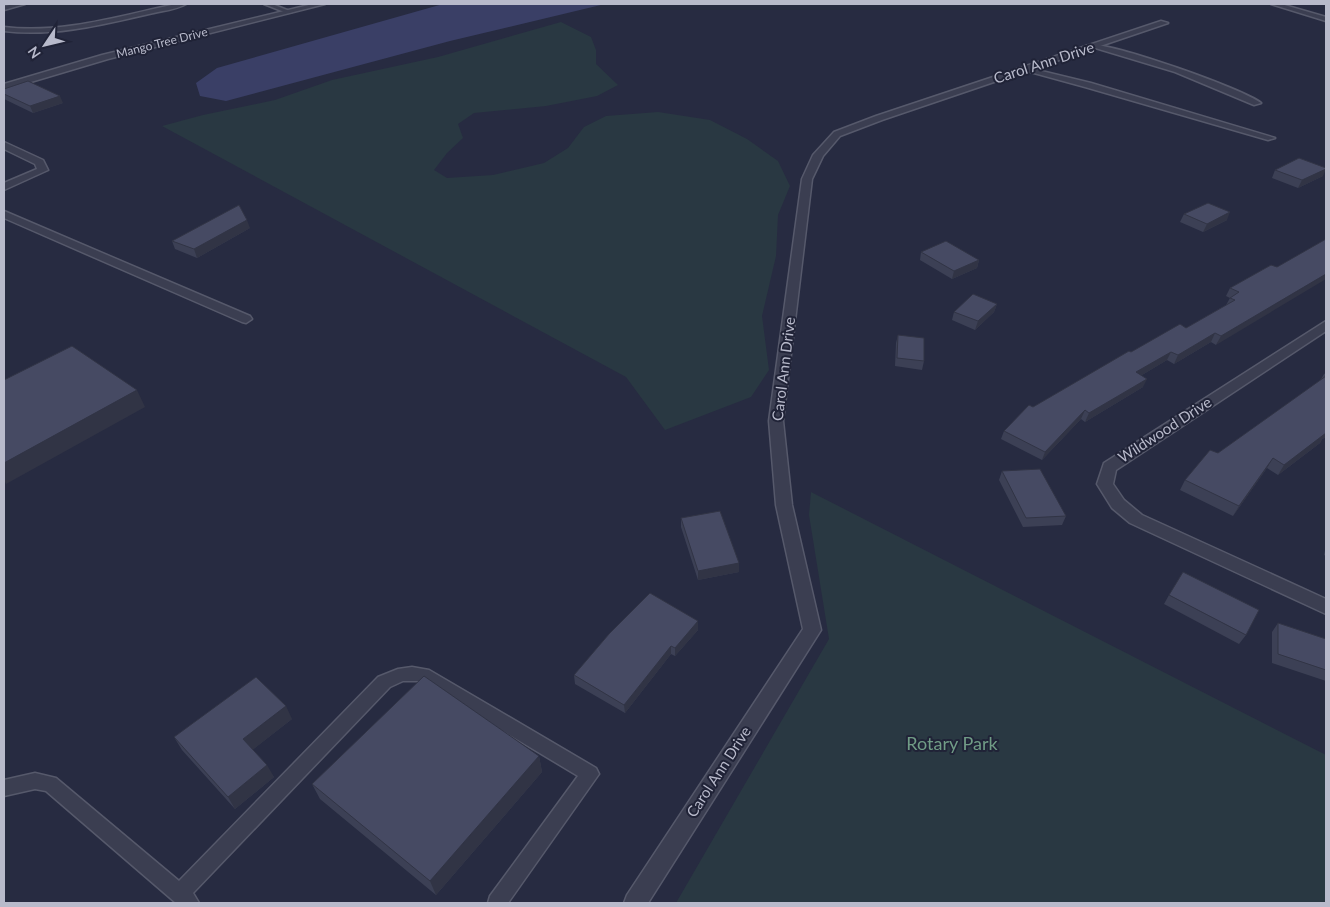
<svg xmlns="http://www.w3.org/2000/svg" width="1330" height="907" font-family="Lato,sans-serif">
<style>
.green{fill:#293842}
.water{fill:#3a3f66}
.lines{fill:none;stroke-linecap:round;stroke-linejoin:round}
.lane-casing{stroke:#56596b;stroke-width:3}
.street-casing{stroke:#56596b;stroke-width:3}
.lane{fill:#3b3e51;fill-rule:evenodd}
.street{fill:#3b3e51;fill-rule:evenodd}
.wall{fill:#3c4055}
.shaded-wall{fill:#313445}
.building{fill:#464a63;stroke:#313445}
.labels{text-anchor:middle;stroke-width:4;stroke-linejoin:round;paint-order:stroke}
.far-street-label{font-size:12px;fill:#b8bacb;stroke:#202337}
.street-label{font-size:15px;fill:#b8bacb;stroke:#202337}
.near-park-label{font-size:18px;fill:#709c86;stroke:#202337}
</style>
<rect width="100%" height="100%" fill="#272b41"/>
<path class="green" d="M561,22L591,37L596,50V64L618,85L597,96L546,106L474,113L458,124L463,138L447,153L434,170L447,178L493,175L544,163L568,148L584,127L606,116L658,112L710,120L747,139L778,161L790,186L778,215L776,256L762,316L769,370L751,397L665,430L626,377L162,126L203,115L275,100L332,80L438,57Z
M811,492L1326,755V903H676L829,639L809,515Z"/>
<path class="water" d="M443,4H605L450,41L226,101L200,96L196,83L217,68Z"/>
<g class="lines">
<defs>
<path id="lane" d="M15,4H25L4,10V6Z
M176,4H186C176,10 160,11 149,14C101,25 53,37 4,31V27C62,34 119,16 176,4Z
M264,4H272L292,12L287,13Z
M1092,45C1113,43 1244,89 1261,103L1254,105L1175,72L1092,47Z
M1025,67L1091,83L1275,138L1268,140L1085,87L1023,70V68Z
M412,667L429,670L596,768L599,774L508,903H488L490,896L578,776L420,681H403L390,687L193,893L199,903H176L46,791L35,789L4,796V780L35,773L56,778L179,881L378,677L398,669Z"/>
<path id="street" d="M313,4H325L108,59L4,90V84L102,55Z
M1271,4H1281L1326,17V21Z
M1161,21L1168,23L882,120L840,136L823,156L812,179L783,421L792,505L821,630L648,903H624L627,895L803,629L776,505L769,421L802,179L813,155L834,132L876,116Z
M4,142L43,160L48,170L4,190V183L37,169L35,164L4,149Z
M4,211L250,316L252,319L246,323L242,322L4,218Z
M1326,321V331L1116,470L1113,484L1124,500L1142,515L1326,599V614L1130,523L1112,508L1097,484L1104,463Z"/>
</defs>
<use href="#lane" class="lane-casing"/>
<use href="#street" class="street-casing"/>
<use href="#lane" class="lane"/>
<use href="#street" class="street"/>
</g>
<path class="wall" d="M4,89L63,103L33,113L4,99Z
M1275,170L1323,176L1298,188L1272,178Z
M1184,214L1227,220L1203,232L1180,222Z
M250,228L197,258L175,249L172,241Z
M921,252L979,260L977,268L952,279L920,260Z
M1271,265L1216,345L1211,342L1174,364L1167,360L1142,375L1143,387L1085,422L1081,419L1042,460L1001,439L1004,431L1033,407L1131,352L1186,328L1226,305L1230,298L1226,296L1230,288Z
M997,304L994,312L975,330L952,320L954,312Z
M898,335L924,361L922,370L895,366L896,343Z
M1326,373V437L1322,439L1320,443L1278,475L1267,468L1233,516L1180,490L1185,480L1218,453L1320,381L1324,374Z
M1002,471L1066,516L1062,525L1023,527L999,480Z
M681,518L739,572L698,580L681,527Z
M1326,546V556L1324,555Z
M1169,595L1246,635L1239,644L1164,604Z
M698,621V630L675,656L671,654L625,713L575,684L574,675Z
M1278,623L1326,639V681L1272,663V632Z
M292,719L252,750L274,777L235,809L182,750L174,737Z
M539,756L542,772L436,895L320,799L312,784Z"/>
<path class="shaded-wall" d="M60,96L63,103L33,113L30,106Z
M1326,169L1323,176L1298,188L1302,180Z
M1230,212L1227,220L1203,232L1207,224Z
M247,220L250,228L197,258L194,249Z
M979,260L977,268L952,279L954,271Z
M1326,274V279L1216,345L1221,336Z
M997,304L994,312L975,330L978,321Z
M1215,333L1211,342L1174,364L1178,355Z
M1171,352L1167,360L1132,381L1136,372Z
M1147,379L1143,387L1085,422L1089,413Z
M137,390L145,407L6,484L4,480V463Z
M1085,410L1081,419L1042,460L1045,452Z
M1326,431V437L1322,439L1320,443L1278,475L1284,465Z
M1273,458L1267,468L1233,516L1239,506Z
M739,563V572L698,580V571Z
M698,621V630L675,656V648Z
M671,646V654L625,713L624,705Z
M286,706L292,719L250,752L243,739Z
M539,756L542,772L436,895L430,881Z
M267,765L274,777L235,809L228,797Z"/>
<path class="building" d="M28,81L60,96L30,106L4,94V89Z
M1299,158L1326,168V169L1302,180L1275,170Z
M1208,203L1230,212L1207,224L1184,214Z
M239,205L247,220L194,249L172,241Z
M1326,239V274L1221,336L1215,333L1178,355L1171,352L1136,372L1147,379L1089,413L1085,410L1045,452L1004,431L1029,405L1033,407L1129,351L1131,352L1180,324L1186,328L1235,300L1230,298L1239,292L1230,288L1271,265L1277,267Z
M946,241L979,260L954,271L921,252Z
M973,294L997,304L978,321L954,312Z
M898,335L924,338V361L897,358Z
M72,346L137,390L4,463V380Z
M1326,376V431L1325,432L1326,433L1284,465L1273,458L1239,506L1185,480L1210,450L1218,453Z
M1040,469L1066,516L1026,518L1002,471Z
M720,511L739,563L698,571L681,518Z
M1183,572L1259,610L1246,635L1169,595Z
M650,593L698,621L675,648L671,646L624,705L574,675L609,634Z
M1278,623L1326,639V670L1278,654Z
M424,676L539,756L430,881L312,784Z
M256,677L286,706L243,739L267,765L228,797L174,737Z"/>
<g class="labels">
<g class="far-street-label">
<text transform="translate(162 43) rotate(-14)" y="4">Mango Tree Drive</text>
</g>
<g class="street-label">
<text transform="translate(1044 63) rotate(-18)" y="5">Carol Ann Drive</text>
<text transform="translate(784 369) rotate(-83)" y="5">Carol Ann Drive</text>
<text transform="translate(1165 430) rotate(-33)" y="5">Wildwood Drive</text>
<text transform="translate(719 772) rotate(-57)" y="5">Carol Ann Drive</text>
</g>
<g class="near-park-label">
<text x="952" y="750">Rotary Park</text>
</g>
</g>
<rect width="1330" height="907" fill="none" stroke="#b8bacb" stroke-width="10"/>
<g transform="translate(45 45) rotate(235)" stroke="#202337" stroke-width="4" paint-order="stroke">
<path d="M0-4L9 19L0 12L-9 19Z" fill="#b8bacb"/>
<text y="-8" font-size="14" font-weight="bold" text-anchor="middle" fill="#b8bacb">N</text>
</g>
</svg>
